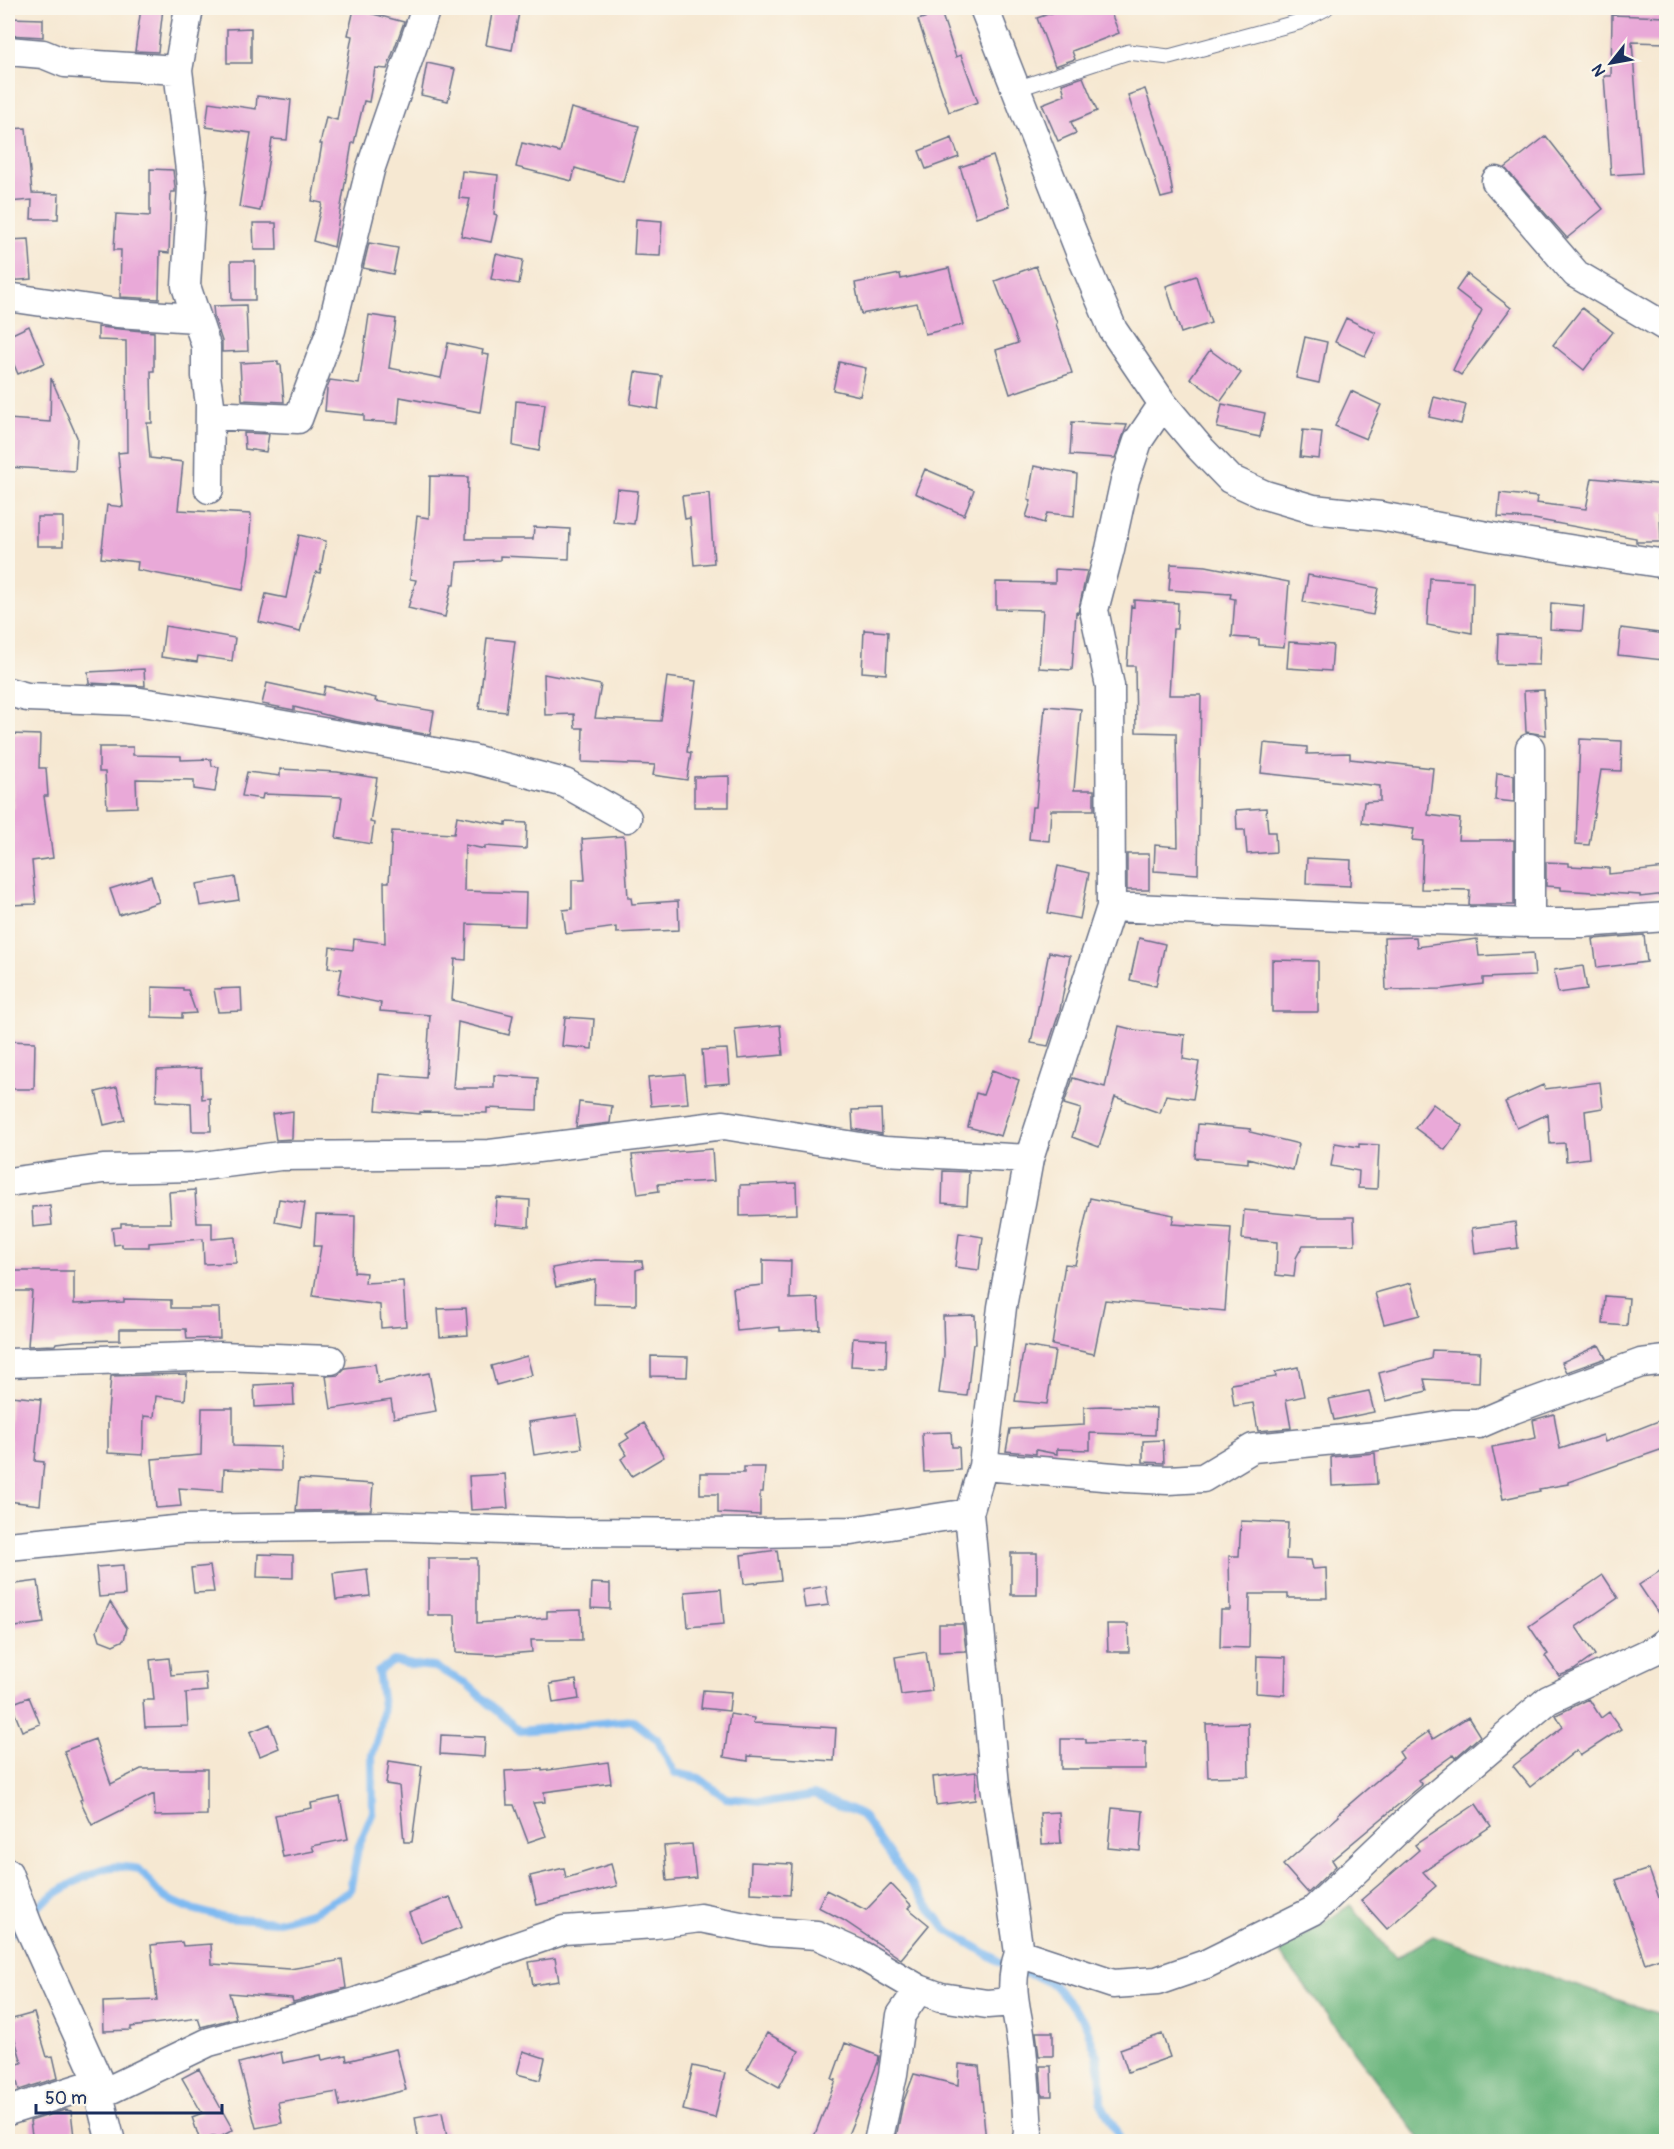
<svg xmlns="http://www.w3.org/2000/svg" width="1674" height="2149" font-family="Pangolin,sans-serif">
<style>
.forest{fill:#6cb67e;stroke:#44726e;stroke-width:1.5}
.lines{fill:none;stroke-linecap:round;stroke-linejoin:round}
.stream{stroke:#7fbaf1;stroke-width:8}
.building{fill:#e9a9d8}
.service-casing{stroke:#687087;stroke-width:17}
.minor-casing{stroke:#687087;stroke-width:31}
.service{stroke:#fff;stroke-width:15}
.minor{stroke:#fff;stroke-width:28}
</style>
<rect width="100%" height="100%" fill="#fbf7ec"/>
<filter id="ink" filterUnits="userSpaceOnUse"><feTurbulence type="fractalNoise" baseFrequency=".0167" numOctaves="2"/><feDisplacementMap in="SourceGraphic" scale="12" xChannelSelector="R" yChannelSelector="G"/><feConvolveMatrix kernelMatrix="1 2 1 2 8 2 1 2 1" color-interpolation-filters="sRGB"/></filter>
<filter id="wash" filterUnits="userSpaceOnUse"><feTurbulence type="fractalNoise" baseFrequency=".008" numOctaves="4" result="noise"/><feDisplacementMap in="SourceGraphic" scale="24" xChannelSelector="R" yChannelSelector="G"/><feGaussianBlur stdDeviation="1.35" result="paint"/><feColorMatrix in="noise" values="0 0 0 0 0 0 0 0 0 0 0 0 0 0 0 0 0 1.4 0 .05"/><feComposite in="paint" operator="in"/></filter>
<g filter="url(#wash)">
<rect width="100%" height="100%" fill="#f6e8d2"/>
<path class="forest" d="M1350,1905L1396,1958L1433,1936L1662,2015L1666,2009V2141H1422L1279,1952Z"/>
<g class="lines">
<path class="stream" d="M30,1914C46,1897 88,1872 111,1867C119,1865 131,1868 139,1869L163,1897L188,1908L226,1918L275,1922L313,1912L350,1891L358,1848L373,1812L372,1755L379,1733L383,1706L378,1671L394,1661L412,1665L435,1667L467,1684L520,1731L632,1720L657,1739L675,1773L699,1778L726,1798L772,1802L814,1795L862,1815L902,1872L946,1929L1008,1967
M8,1936L21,1922
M1019,1972L1036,1976L1054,1985L1084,2020L1097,2055L1101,2078V2103L1122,2142"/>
</g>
<g id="blocks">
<path class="building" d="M141,8H163L158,52L135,51Z
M493,8L519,12L512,50L486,45Z
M1066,8H1109L1119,33L1072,51L1075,59L1055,66L1037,18Z
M354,9L404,22L387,69L375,68L369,102L364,101L354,143H352L334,247L313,241L322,203L312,201L322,144H320L326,117L337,120L352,36L348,35Z
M941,12L956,57L961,55L978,102L949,112L918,20Z
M1612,15L1666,17V43L1632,42L1642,173L1611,175L1604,76H1611Z
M8,18L43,19V37L8,35Z
M251,28V63H227V29Z
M427,63L455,69L448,101L421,95Z
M1083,77L1097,111L1071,122L1076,133L1058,141L1042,104L1065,95L1062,84Z
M1145,89L1165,148L1173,195L1161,198L1128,95Z
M257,96L291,100L287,140L272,139L260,211L239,207L251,133L206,127L209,102L256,109Z
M571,108L639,126L623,182L575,168L572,181L516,167L522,143L560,152Z
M26,128L32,193L59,194L58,219H31L32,200L8,202V129Z
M1546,136L1603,209L1567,238L1505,168Z
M952,138L959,157L926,169L919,151Z
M993,156L1010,206L976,217L960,167Z
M150,169L173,170L175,187V192H171L169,253L160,252L159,299L120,297L121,250H114L116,214L150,216Z
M462,171L498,175L494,214L497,215L491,242L461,236L470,199L459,198Z
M636,219L662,221L660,256L634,255Z
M253,223H276L277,250H254Z
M29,239L32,279L8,281V240Z
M369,243L398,248L393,274L363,268Z
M496,254L523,260L519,284L491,279Z
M231,261H255V300H232Z
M1036,266L1057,323L1056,324L1072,373L1010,394L996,350L1018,343L995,281Z
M949,268L963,325L925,334L917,303L861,314L855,283L900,274L901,279Z
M1467,274L1511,308L1461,375L1453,370L1482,310L1456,290Z
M1196,276L1211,323L1181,333L1166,286Z
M246,305L248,351L222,352V341L214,317L213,306Z
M1582,308L1613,332L1584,370L1553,345Z
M369,315L396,319L389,368L441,378L448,343L483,350L482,354L489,355L480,412L400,397L398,423L364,421V415L325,411L327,389L330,380L359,384Z
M1346,318L1376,333L1365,356L1335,342Z
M29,326L45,363L18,374L8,351V336Z
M98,327L154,332V371H151L152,423H147L150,458L183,462L178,510L251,514L249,554L243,590L137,570L138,562L101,558L107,505L123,507L118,453L127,452L126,341L98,340Z
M1305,337L1327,342L1319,383L1296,378Z
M1210,350L1241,373L1221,401L1190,378Z
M278,361V365H281L284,402L242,400L240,363Z
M839,362L866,368L860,396L833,390Z
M635,372L662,376L658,409L630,404Z
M51,378L77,437L75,471L8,467V419L50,422Z
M1351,391L1381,405L1366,439L1335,426Z
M1434,397L1466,405L1461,424L1429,417Z
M516,401L545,404L539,451L513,446Z
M1222,404L1265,413L1260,437L1217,428Z
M1072,422L1127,425L1115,458L1070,455Z
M1303,430L1322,432L1319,459L1300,457Z
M244,433L269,434L266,452L245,449Z
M1034,466L1077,474L1074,516L1047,513L1044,523L1026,517L1031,501L1028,500Z
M925,469L974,490L964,515L915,493Z
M430,476L468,477L466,539H533L534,527L570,529L569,559L500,556V560L457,562L455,584H452L445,617L408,608L416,580L410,579L417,516L429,518Z
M1592,478L1666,485V513L1660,512L1661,542H1636V538L1534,519L1498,517L1500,493L1537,497L1536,503L1586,509Z
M617,489L638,491L634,524L613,522Z
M709,493L714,563L694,565L690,518L685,519L682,496Z
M37,517H63V546H37Z
M299,535L326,541L320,573L316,572L300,632L259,622L266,594L286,598Z
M1171,564L1206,566L1289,582L1284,647L1259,645V639L1232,637L1235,599L1230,598L1231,594L1169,590Z
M1055,569L1087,571L1078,613L1076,612L1072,670L1039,668L1043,610L996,609V582L1055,583Z
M1308,575L1378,588L1373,615L1303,602Z
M1430,578L1473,581L1472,633L1427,625Z
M1134,600L1178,603L1177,629H1173L1169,695H1201L1198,874L1154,871L1155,845L1178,847L1176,733L1136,732L1135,666H1127L1131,606L1134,607Z
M1551,603L1584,606L1582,631L1550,629Z
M165,626L235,638L232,661L198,656L197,662L161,657Z
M1621,628L1666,634L1663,660L1618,655Z
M864,630L888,632L886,674L862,672Z
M1498,634L1540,636L1539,665L1497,664Z
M487,638L515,641L506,712L479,709Z
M1289,642L1333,645L1331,671L1287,668Z
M144,669L145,686L89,683L88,672Z
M544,674L601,685L595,718L661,721L667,677L696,681L687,752L691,753L687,780L653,775L655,765L582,762L583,728H575L574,714L545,715Z
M267,683L323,695L325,686L376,698L375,701L434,711L430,735L342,719L294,707V710L262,704Z
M1544,690L1546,735L1526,732L1524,691Z
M1045,706L1081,709L1074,790H1094V810H1051L1049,841L1029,839L1032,807H1036Z
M11,734L40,735L39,768H46L48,796H44L53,858L32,861L36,904L8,905V869L10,868L8,808H14L10,763Z
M1580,739L1622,741L1621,771L1601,770L1589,845L1576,844Z
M1264,743L1307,747V754L1350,753V759L1433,768L1428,815L1460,819L1458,840H1514V905H1469L1470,890L1421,889L1423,841L1412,840L1414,829L1362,823L1364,802L1380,801V786L1261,773Z
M99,747H133V755L181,756V760L211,759L212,766L219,767L215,792L194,789V780L136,779L137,807L107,808L105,772H99Z
M280,769L337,772L377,778L370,822L374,823L371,844L336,838L342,797L263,794L262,799L242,796L247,772L280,776Z
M1497,773L1514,775V802L1495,800Z
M729,776V807H694V777Z
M1266,808L1268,832H1275L1276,852L1247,854L1245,830H1237L1236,810Z
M457,816L506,825V822L527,823L526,849L485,846V849L465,845L464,891L526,893L525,926L467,924L466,960L455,959L452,1000L513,1015L509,1035L458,1022L453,1088H494V1075L538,1078L537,1110L487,1108V1113L420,1112V1114L376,1110L379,1074L426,1078L430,1015L380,1011L381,1003L337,994L342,969L328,968L330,947L353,950L354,939L385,943L384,882H389L392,831L454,834Z
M624,836L628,898H631L632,904L678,901L679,930L616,933V927L566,934L563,910L572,909V880H585L582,839Z
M1127,854H1149V890H1127Z
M1307,858L1351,860L1350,886L1306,884Z
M1546,862L1569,863V866L1609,868V874L1666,868V894L1640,897V895L1561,890V887L1546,886Z
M1058,866L1089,873L1080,919L1048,913Z
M151,876L159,902L119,915L110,889Z
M235,877L239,900L200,906L196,884Z
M1644,935L1647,962L1597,968L1593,939Z
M1416,937L1417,947L1477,939L1479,956L1533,953L1535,976L1483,978V984L1443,989L1386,990L1384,938Z
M1139,938L1165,944L1156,986L1130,980Z
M1049,952L1070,956L1060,1010L1048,1046L1031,1043Z
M1272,960L1318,961V1012H1272Z
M1583,966L1587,989L1558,993L1554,970Z
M152,987L183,988V990H188L196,1013L182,1014V1018L152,1017Z
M241,988L242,1011L218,1012L214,989Z
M565,1017L594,1019L592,1049L562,1046Z
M780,1025L783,1055L738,1059L735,1029Z
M1119,1026L1135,1030L1185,1035L1183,1059L1199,1062L1193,1099L1166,1095L1160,1113L1115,1097L1099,1147L1072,1137L1081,1109L1064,1104L1073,1078L1105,1087Z
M8,1041L35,1042L34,1089H8Z
M727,1049L730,1083L705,1085L702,1050Z
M201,1068L202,1099L210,1098L211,1131H192L191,1103L156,1101L157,1070Z
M992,1070L1019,1080L1001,1136L968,1127L976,1093L983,1095Z
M685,1074L688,1103L651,1106L648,1077Z
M1600,1082L1603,1108L1585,1111L1589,1158L1566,1161L1565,1143L1550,1144L1548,1114L1517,1128L1505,1102L1543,1085L1545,1089Z
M117,1087L125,1120L104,1125L96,1092Z
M579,1102L612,1106L610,1123L576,1127Z
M1433,1104L1463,1126L1445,1150L1415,1128Z
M881,1109L882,1134L853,1129L852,1110Z
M293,1111L292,1139L276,1140L272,1114Z
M1198,1124L1251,1129L1250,1132L1299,1144L1293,1170L1248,1158V1163L1195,1158Z
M1335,1143L1359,1147V1144L1379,1145L1377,1189L1358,1188L1359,1171L1331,1166Z
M712,1149L714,1181L658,1184L659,1191L638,1194L632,1155Z
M943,1171L969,1172L967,1205L942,1203Z
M796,1183L797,1214L740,1216V1185Z
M195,1190L197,1223H212V1239L235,1237L236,1263L204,1264L203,1239L149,1243V1247H122V1244L114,1245L112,1228L121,1227V1223H171L169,1192Z
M497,1198L530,1200L529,1227L495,1224Z
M1090,1198L1174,1215L1172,1224L1231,1228L1225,1311L1105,1300L1094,1354L1052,1345L1065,1264L1075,1265Z
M279,1199L305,1203L301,1227L275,1222Z
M50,1206L52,1225L33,1227L32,1207Z
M1244,1210L1318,1217H1354L1355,1245H1303L1296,1258L1294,1277L1276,1275L1277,1242L1242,1239Z
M316,1215L355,1216L354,1272L366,1273L365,1283L403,1281L406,1326L381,1328L380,1305L313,1296L321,1246H314Z
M1515,1222L1518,1248L1475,1254L1472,1228Z
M959,1233L983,1237L979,1270L955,1267Z
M595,1260L642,1261L643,1268L636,1270V1305L594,1304L595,1279L556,1287L552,1268Z
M763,1260L791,1261L790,1299L818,1298L820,1329L780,1331V1327L737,1331L733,1288L763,1285Z
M8,1271H74V1304L124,1302V1299L171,1300V1308H219L220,1338L187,1339L186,1329H120V1340L74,1341L56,1343L55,1345L28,1346L32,1291H8Z
M1411,1283L1420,1315L1384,1324L1375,1293Z
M1605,1296L1629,1298L1627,1326L1603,1324Z
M466,1308L468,1335L440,1337L438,1309Z
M975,1315L976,1344H973L967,1396L939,1393L944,1355L943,1316Z
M853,1338L887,1340L886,1368L851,1366Z
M1599,1345L1606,1358L1567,1372L1562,1362Z
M1024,1346L1055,1351L1047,1404L1015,1401Z
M1432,1350L1480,1352L1479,1382L1424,1379L1427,1391L1386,1401L1379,1373L1431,1359Z
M527,1356L532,1375L496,1385L491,1366Z
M651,1356L688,1357L687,1377L651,1376Z
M375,1364L378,1383L429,1373L436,1411L394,1418L391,1400L331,1409L326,1376L338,1375L345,1368Z
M1298,1367L1304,1396L1286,1400L1291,1428L1258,1431L1253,1403L1234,1406L1231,1384L1276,1377L1275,1372Z
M187,1374L185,1400L156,1396L154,1417L144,1416L143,1455L108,1453V1412L111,1376Z
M293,1383L294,1405L255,1407L254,1385Z
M1369,1391L1374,1412L1334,1420L1329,1399Z
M11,1396L41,1399L35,1461L44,1462L40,1505L8,1501L10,1439H8V1431Z
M1101,1406L1156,1408L1155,1435L1090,1433V1450L1057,1449V1454L1036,1450V1454L1006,1451L1010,1429L1084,1425V1407Z
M202,1408H233V1446L281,1447V1471L224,1469L223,1491L179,1488L181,1506L156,1508L152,1459L201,1455Z
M1554,1414L1560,1449L1603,1435L1605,1442L1666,1418V1448L1568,1482V1484L1539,1489L1540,1491L1503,1499L1492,1447L1536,1438L1533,1420Z
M577,1415L582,1448L534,1455L529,1422Z
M644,1423L664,1457L632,1476L621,1459L627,1455L620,1444L629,1438L626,1434Z
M951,1432L952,1447H959L960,1470L924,1472L922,1433Z
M1163,1440L1164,1463L1143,1462V1441Z
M1375,1453L1377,1484L1332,1486L1331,1457Z
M744,1467H765L763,1492H760V1515L718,1513V1494H700V1473H744Z
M505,1474L508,1508L471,1510L469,1476Z
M299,1479L373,1484L371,1510L296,1511Z
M1241,1521L1288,1523L1286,1559L1311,1560L1313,1569L1326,1568L1327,1598H1288V1594H1250L1249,1648L1220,1647L1221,1610H1230L1229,1556H1239Z
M777,1550L781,1580L744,1584L741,1555Z
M1011,1553H1037V1595H1011Z
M258,1554L293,1555V1578L257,1577Z
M428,1558H477V1623L547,1618V1611L581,1610L582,1640H531L532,1652L494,1655L456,1653L455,1615H428Z
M123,1565L125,1595L99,1597L96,1567Z
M210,1566L214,1592L194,1593L191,1568Z
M1666,1567V1625L1639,1585Z
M367,1569L370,1596L336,1600L333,1573Z
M1603,1575L1618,1598L1576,1627L1595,1655L1574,1670L1559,1676L1545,1656L1548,1654L1529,1626Z
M38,1581L44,1623L8,1628V1585Z
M592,1583L610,1584V1609L591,1608Z
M826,1586L829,1605L805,1608L802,1590Z
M721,1589L724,1624L688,1627L685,1592Z
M110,1602L127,1628L124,1640L113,1645L100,1640L97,1630Z
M939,1624H963L966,1651L939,1652Z
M1107,1624H1128L1129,1652H1108Z
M926,1652L932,1691L901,1695L895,1657Z
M1257,1656L1286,1657L1285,1695L1256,1693Z
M169,1658L171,1675L205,1672L207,1691L186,1693L188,1726L145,1727L143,1700H154L150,1660Z
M576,1680L579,1699L553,1703L550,1684Z
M703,1690L731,1692L729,1711L701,1708Z
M29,1697L40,1724L22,1731L11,1704Z
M1589,1699L1601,1718L1609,1712L1621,1729L1580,1756L1577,1750L1530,1787L1513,1766L1563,1727L1556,1715Z
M730,1714L754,1718L753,1723L836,1728L834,1761L748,1756V1761L724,1757Z
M1468,1717L1480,1736L1455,1758L1453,1755L1418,1780L1422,1785L1332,1860L1336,1866L1308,1893L1283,1865L1339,1816L1338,1814L1403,1758L1399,1752L1428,1732L1433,1739Z
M1248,1723L1249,1776L1208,1777L1206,1724Z
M270,1724L279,1748L260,1756L250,1732Z
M441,1735L485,1737L484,1757L440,1754Z
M95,1739L111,1784L141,1769H207V1815L155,1816L154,1794L92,1825L80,1800L82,1799L64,1751Z
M1061,1739H1086V1743L1146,1741V1769H1061Z
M389,1761L422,1766L412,1842H404L399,1786L386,1784Z
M608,1762L611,1783L544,1792L545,1802L533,1803L546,1836L528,1842L514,1805H507L505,1771L542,1769V1771Z
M976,1772L975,1800L936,1805L933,1777Z
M340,1797L348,1839L312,1846L314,1851L283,1857L275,1815L312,1808L311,1803Z
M1476,1804L1491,1826L1423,1872L1436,1886L1387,1929L1361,1900L1419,1850L1415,1845Z
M1112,1808L1143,1811L1140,1851L1108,1848Z
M1059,1812L1061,1843L1042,1844L1040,1813Z
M692,1844L696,1878L667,1881L664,1846Z
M751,1862L792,1864L790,1895L750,1893Z
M611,1864L617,1886L537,1905L530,1876L564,1868L566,1878Z
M1649,1869L1666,1918V1956L1645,1963L1616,1880Z
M891,1884L911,1905L908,1908L929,1925L901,1959L843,1920L818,1907L826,1890L866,1910Z
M450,1897L462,1927L421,1943L409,1913Z
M182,1942L183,1946L211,1944L212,1964L290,1969L342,1960L346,1988L293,2002L292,1998L229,1993L236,2018L201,2027L198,2018L131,2027V2030L104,2031L103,2002L157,2000L151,1945Z
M555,1958L559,1981L533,1985L529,1962Z
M34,2013L47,2057L53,2056L58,2078L19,2090L13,2065L22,2063L9,2020Z
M1036,2032H1053V2056H1039Z
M767,2033L799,2051L779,2087L747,2069Z
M1162,2034L1170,2057L1128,2072L1120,2049Z
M845,2043L879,2056L878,2062L845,2142H812L836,2080L832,2079Z
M396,2049L406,2090L340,2106L337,2092L278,2102L282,2123L256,2128L239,2063L281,2052L283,2063L321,2055L322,2060L346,2055L347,2061Z
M523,2051L545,2058L540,2080L517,2074Z
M959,2064L979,2066L986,2142H895L903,2103L914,2074L958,2085Z
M693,2066L725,2073L715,2118L683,2110Z
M1040,2066H1051L1052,2096H1042Z
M199,2069L233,2130L217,2139L215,2136L200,2141L192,2117L202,2113L182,2078Z
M65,2110L71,2111L74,2137L59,2139V2142H33L30,2121Z
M442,2112L448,2142H419L415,2117Z"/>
</g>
</g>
<g filter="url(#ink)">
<use href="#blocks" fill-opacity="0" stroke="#687087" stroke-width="1.5"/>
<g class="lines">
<defs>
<path id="service" d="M1016,89L1128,52L1169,57L1299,22L1326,8"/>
<path id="minor" d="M189,8L178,70L192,187L186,286L206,346V376L210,404L209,489
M984,8L1082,257L1113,330L1163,404L1199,447L1230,479L1265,495L1313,509L1380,516L1498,538L1666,564
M8,51L43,54L65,63L178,70
M1496,181L1576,274L1666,327
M8,297L117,313L196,318
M210,415L298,419L331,330L370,170L426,8
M8,692L27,697L134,701L228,715L473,759L565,783L627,818
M1530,748V923
M1111,907L1366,918L1530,923H1583L1666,917
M8,1182L103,1169L195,1167L280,1156L490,1154L724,1125L885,1151L1029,1159
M8,1363L220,1356L331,1360
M983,1466L1126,1478L1168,1480L1203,1478L1253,1448L1377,1436L1453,1424H1479L1514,1409L1641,1363L1666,1360
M8,1546L185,1529L386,1526L564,1532L759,1533L851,1531L969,1513
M8,1873L28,1925L99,2082V2095L111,2142
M1019,1953L1113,1984L1157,1981L1206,1964L1313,1911L1422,1807L1548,1700L1657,1649L1666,1642
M99,2095L209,2042L356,2002L564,1930L655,1924L700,1918L771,1932L817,1935L859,1954L919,1989L941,1997L987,2004L1013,2002
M8,2111L99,2082
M878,2142L893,2074L901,2015L919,1989
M1026,2142L1028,2133C1026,2102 1025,2071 1021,2040C1017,2006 1007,1988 1019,1953L995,1785L969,1513L983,1466L1002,1307L1029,1159L1111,907L1110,686L1094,610L1110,549L1125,480L1138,441L1163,404"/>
</defs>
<use href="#service" class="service-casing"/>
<use href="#minor" class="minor-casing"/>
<use href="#service" class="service"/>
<use href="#minor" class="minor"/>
</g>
</g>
<rect width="1674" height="2149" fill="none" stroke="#fbf7ec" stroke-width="30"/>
<g transform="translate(1611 63) rotate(239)" stroke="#fbf7ec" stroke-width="4.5" paint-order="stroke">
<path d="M0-4.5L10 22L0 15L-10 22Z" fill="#1b2f5e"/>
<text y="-9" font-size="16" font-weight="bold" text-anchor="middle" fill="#1b2f5e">N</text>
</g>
<path d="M36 2104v9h186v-9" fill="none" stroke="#1b2f5e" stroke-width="3"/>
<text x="45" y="2104" font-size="18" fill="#1b2f5e" stroke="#fbf7ec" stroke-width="4.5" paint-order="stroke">50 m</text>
</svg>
